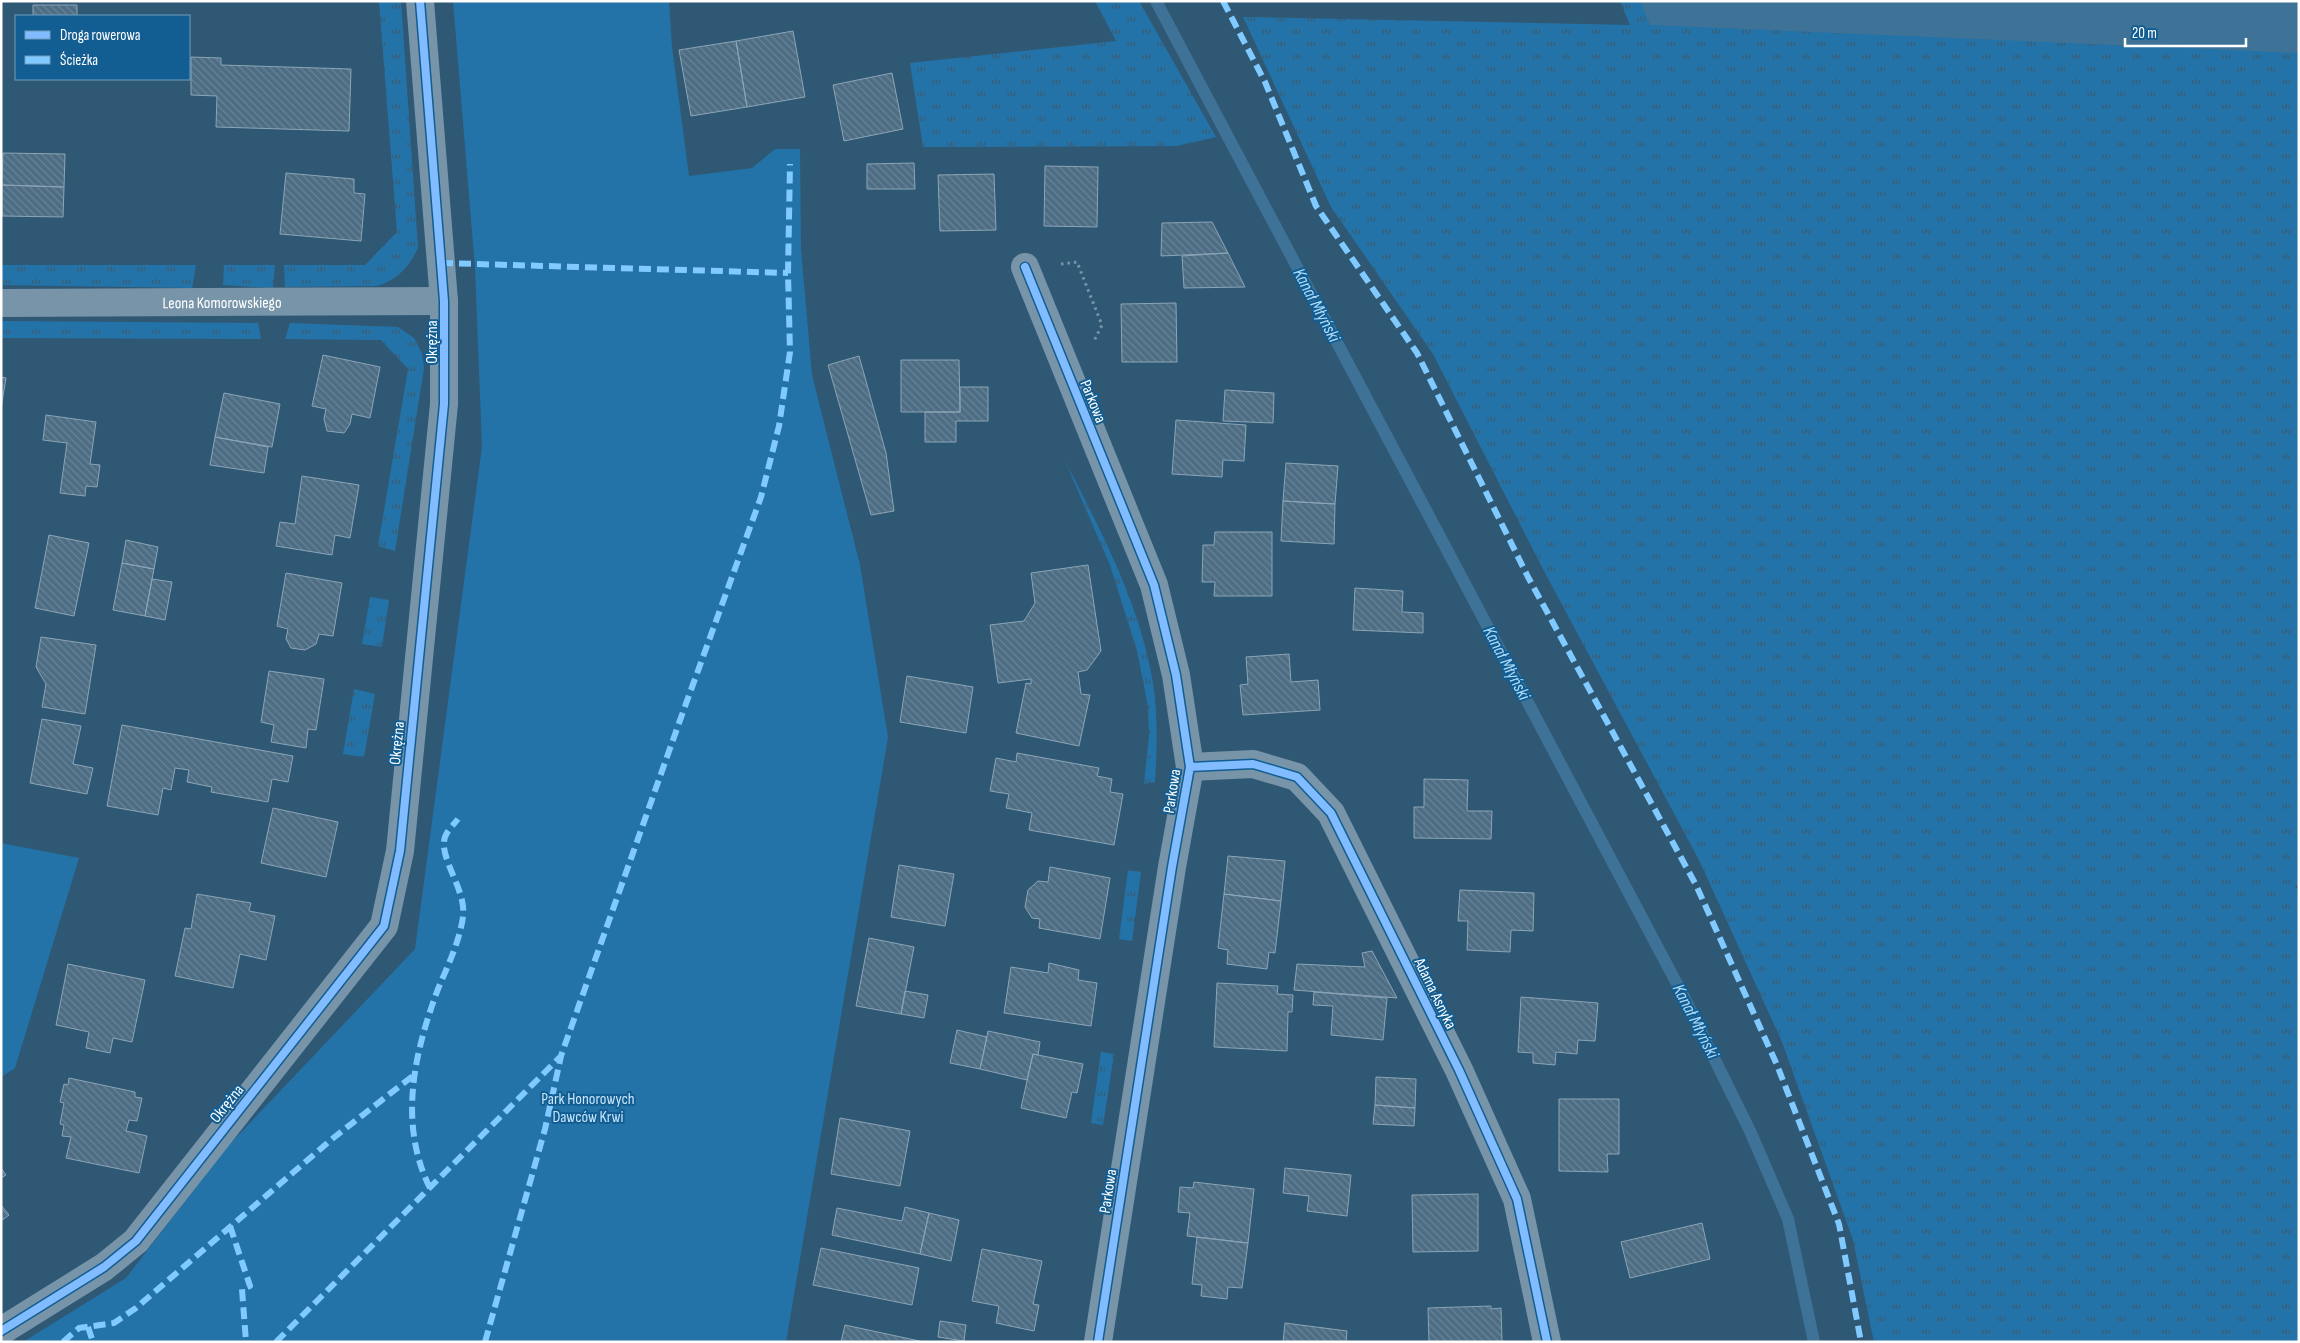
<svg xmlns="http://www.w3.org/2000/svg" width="2300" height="1343" font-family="'Sofia Sans Condensed',sans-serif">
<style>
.grass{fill:url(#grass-tufts)}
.park{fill:#2373a8}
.water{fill:#3e7297}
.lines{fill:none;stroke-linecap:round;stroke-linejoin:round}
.stream{stroke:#3e7297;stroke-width:12}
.building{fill:url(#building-back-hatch);stroke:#8ca5b6}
.path{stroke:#7894a8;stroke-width:3;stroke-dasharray:2.5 4;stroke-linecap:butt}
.minor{stroke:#7894a8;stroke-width:28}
.quiet{stroke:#80caff;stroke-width:6;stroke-dasharray:12 6;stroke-linecap:butt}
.cycleway-casing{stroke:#125d92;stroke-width:11}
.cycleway{stroke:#80bcff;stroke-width:8}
.labels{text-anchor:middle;stroke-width:4;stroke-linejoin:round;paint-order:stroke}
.street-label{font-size:16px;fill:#fff;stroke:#125d92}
.park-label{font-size:16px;fill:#c7e7fd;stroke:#125d92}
.water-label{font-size:18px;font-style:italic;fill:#acdbf9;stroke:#125d92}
</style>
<defs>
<pattern id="grass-tufts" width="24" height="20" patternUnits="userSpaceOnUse" patternTransform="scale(1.25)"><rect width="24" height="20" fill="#2373a8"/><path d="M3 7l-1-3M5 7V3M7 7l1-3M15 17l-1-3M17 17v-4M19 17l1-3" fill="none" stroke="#3c5c71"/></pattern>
<pattern id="building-back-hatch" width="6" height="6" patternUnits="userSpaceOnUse" patternTransform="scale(1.25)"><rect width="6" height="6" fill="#4d6d84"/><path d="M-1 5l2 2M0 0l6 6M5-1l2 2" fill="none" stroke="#688396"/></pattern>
</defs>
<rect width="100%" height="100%" fill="#2f5875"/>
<path class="grass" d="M379,1H401L418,248C409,267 397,280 377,286L285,287L284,265H365L397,232Z
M1095,1H1139L1216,137L1177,146L923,147L910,63L1116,41Z
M1620,1H2299V883L2295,887L2299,890V1342H1874L1853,1240L1782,1042L1699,860L1545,573L1433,354L1331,207L1243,17L1630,25Z
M1,265H196L192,288L1,285Z
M224,265H275L273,288L223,285Z
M1,321L258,323L261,339L1,338Z
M290,323L398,327L414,338L422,353L424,368L395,551L378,546L408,369L381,340L285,339Z
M1065,461C1101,531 1140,604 1153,683C1158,716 1157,749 1155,782L1144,784L1149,735L1148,706L1137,651L1110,565Z
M370,597L389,600L382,647L362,644Z
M354,689L375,694L364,757L343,754Z
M1128,870L1141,872L1132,941L1119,939Z
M1101,1052L1114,1054L1103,1125L1091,1123Z"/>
<path class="park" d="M453,1H669L672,47L689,176L752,168L775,149H800L801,249L812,375L860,565L888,737L786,1342H23L126,1278L227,1147L415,949L482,447L475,268Z
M1,843L79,858L15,1068L1,1077Z"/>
<path class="water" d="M1640,1H2299V53L1650,25Z"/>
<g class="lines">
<path class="stream" d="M1156,1L1684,997L1750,1131L1788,1219L1814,1342"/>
</g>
<path class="building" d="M33,5H77V16H33Z
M793,31L805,97L747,107L736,41Z
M736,41L747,107L691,116L679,50Z
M191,57L221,58V65L351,69L349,131L216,127L217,96L191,95Z
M892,73L903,129L844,141L833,85Z
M3,153L65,154L64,187L2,185Z
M914,163L915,189H867V164Z
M1045,166L1098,167L1097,227L1044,226Z
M286,173L354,179V193L365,194L361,241L280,234Z
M994,174L996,230L940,231L938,175Z
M2,185L64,187L63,217L2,216Z
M1212,222L1228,253L1161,256L1162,223Z
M1228,253L1245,287L1184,288L1182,256Z
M1176,303L1177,362H1122L1121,304Z
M323,355L380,367L370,418L352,414L350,424L344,433L327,431L324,419L326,409L312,406Z
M859,356L886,453L894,511L871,515L828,365Z
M901,360H959L960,412H901Z
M1,377L6,378L1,409Z
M960,387H988V421H956V442H925V412H960Z
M1225,390L1274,393L1273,423L1223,421Z
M224,393L280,404L272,447L215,437Z
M46,415L96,422L90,464L100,465L97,487L86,486L85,496L60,493L67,443L43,440Z
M1176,420L1246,425L1244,461L1223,460L1222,477L1172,474Z
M215,437L268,447L264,473L210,465Z
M1286,463L1338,466L1335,504L1283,501Z
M302,476L359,485L350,538L335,535L332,555L276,546L280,522L295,524Z
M1283,501L1335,504L1334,544L1281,541Z
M1215,532H1272V596H1214L1215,582H1202L1203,545H1214Z
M49,535L89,543L74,616L35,608Z
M126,540L158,547L154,569L122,563Z
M122,563L154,569L145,616L113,610Z
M1088,565L1101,651L1087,670L1078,672L1081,694L1090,695L1079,746L1016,733L1026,683L1031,684V679L998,683L990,625L1024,621L1035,603L1031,573Z
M286,573L342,583L333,636L319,634L316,644L305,650L291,648L286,639L288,629L277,626Z
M152,579L172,582L165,620L145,616Z
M1355,588L1403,591L1402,612L1423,613V633L1353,630Z
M41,637L96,645L85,714L42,707L46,684L36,667Z
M1289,654L1291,682L1318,680L1320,710L1243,715L1240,685L1248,684L1246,657Z
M269,671L324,679L316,730L308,729L306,748L271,742L274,725L261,722Z
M907,676L973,687L966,733L900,722Z
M42,719L81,726L73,764L93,768L87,794L30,783Z
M122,725L293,756L288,782L272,779L268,802L211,792L212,787L187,782L189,770L175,768L171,790L163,788L158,815L107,806Z
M1017,753L1099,768L1097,776L1112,779L1110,792L1123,794L1114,845L1029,830L1032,813L1006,808L1009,794L990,791L996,758L1016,762Z
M1424,779L1468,780L1467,811H1492L1491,839L1414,838V807H1424Z
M273,808L338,822L326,877L261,863Z
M1228,856L1285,861L1281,901L1224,894Z
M899,865L954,874L945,926L891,917Z
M1050,867L1110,878L1100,939L1039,928L1040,919L1032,918L1025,907L1028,890L1038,881L1048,882Z
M1460,890L1534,893L1533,931L1511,930L1510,952L1467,950L1468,921H1458Z
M197,894L251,903L249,911L275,916L266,960L240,954L233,988L175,976L185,928L191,929Z
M1224,894L1281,901L1275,953L1269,952L1267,969L1227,964L1228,950L1218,948Z
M869,938L914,947L901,1014L856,1006Z
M1372,951L1397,998L1294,990L1297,964L1365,967L1362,953Z
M1049,963L1079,970L1078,980L1097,983L1091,1026L1004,1013L1011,967L1048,973Z
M68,964L145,980L132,1042L113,1038L110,1053L86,1048L89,1032L56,1025Z
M1217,983L1278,986L1277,994L1293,995L1292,1012H1288L1287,1051L1214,1047Z
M905,991L928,995L924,1018L901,1014Z
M1314,992L1387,998L1383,1040L1331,1035L1333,1006L1313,1005Z
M1521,997L1598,1003L1595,1041L1578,1040L1577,1054L1556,1052L1555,1065L1533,1063V1053L1518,1052Z
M957,1030L987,1037L980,1069L950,1063Z
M988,1031L1040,1042L1038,1055L1033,1054L1027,1080L980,1069Z
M1033,1054L1083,1064L1077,1093L1072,1092L1066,1118L1021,1108Z
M1376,1077L1416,1079L1415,1108L1375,1105Z
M69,1078L135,1092V1097L142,1098L137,1121L129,1120L126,1131L147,1136L139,1173L66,1158L71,1137L62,1136L64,1125L60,1124L64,1103L60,1102L64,1084L68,1085Z
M1559,1099H1619V1154H1607L1608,1172L1559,1171Z
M1375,1105L1415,1108L1414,1126L1373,1124Z
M840,1118L910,1131L900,1186L831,1174Z
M1,1168L6,1175L1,1178Z
M1285,1168L1351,1175L1347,1216L1307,1211L1309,1196L1283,1193Z
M1194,1182L1254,1189L1248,1243L1187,1236L1190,1213L1178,1212L1180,1187L1193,1188Z
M1478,1194V1251L1413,1252L1412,1195Z
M1,1205L9,1215L1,1221Z
M905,1207L929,1213L920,1254L832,1235L837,1208L902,1221Z
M929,1213L959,1220L951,1261L920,1254Z
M1702,1223L1710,1259L1630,1278L1621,1242Z
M1197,1237L1248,1243L1242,1288L1228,1287L1227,1299L1201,1296L1202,1285L1192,1284Z
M821,1248L919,1268L912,1305L813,1285Z
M982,1249L1042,1261L1033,1304L1039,1305L1034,1331L996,1323L999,1306L972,1301Z
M1491,1306V1309L1501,1308L1502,1342H1429L1428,1308Z
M940,1321L966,1325L964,1341L938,1337Z
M1285,1323L1347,1331L1346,1342H1283Z
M845,1325L924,1342H841Z"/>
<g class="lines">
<path class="path" d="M1061,264L1077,262L1102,325L1093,343"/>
<g class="minor">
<path d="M1025,267L1154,585L1176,675L1190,767L1172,867L1098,1342"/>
<path id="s1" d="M1,303L444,301"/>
<path d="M1190,767L1253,764L1297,777L1331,813L1459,1070L1517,1199L1547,1342"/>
<path d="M1,1331L104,1267L136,1241L384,926L400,851L444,404V301L420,1"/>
</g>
<path class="quiet" d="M1223,1L1265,82L1316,206L1417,353L1528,577L1696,885L1777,1065L1839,1224L1861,1342
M441,263L788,273
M430,1188C398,1124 414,1053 438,989C448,965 459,943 463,917C467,890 438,858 445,837C447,831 454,824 458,819
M230,1226L250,1286L242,1289L246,1342
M88,1327L93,1342
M63,1342L79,1328L114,1323L136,1308L332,1139L414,1075
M276,1342L561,1056L679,723L761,497L779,426L790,352L788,273L790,164
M485,1342L545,1129L561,1056"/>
<defs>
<path id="cycleway" d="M1025,267L1154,585L1176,675L1190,767L1172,867L1098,1342
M1190,767L1253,764L1297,777L1331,813L1459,1070L1517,1199L1547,1342
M1,1331L104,1267L136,1241L384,926L400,851L444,404V301L420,1"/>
</defs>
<use href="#cycleway" class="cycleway-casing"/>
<use href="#cycleway" class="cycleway"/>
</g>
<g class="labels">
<g class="street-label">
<text dy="6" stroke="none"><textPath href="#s1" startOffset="221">Leona Komorowskiego</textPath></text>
<text transform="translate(431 342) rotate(-90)" y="6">Okrężna</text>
<text transform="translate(1094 401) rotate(68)" y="6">Parkowa</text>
<text transform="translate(396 743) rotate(-84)" y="6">Okrężna</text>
<text transform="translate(1171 791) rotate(-81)" y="6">Parkowa</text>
<text transform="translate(1436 993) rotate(64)" y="6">Adama Asnyka</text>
<text transform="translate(226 1103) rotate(-51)" y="6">Okrężna</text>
<text transform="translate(1107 1191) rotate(-81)" y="6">Parkowa</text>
</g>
<g class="park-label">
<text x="588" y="1104">Park Honorowych<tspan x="588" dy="18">Dawców Krwi</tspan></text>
</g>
<g class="water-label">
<text transform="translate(1317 305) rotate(62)" y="6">Kanał Młyński</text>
<text transform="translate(1507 663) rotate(62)" y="6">Kanał Młyński</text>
<text transform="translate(1696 1021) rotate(63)" y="6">Kanał Młyński</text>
</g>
</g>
<rect width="2300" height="1343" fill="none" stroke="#ffffff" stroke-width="5"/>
<rect x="15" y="15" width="175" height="65" fill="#125d92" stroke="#719ebe"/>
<rect x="25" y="31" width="25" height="8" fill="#80bcff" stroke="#719ebe"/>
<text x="60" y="40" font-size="15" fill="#ffffff">Droga rowerowa</text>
<rect x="25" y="56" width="25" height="8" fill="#80caff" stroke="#719ebe"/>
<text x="60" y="65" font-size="15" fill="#ffffff">Ścieżka</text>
<path d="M2125 38v8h121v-8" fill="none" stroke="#ffffff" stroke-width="2.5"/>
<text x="2132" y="38" font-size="15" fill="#ffffff" stroke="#125d92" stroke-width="4" paint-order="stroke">20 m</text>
</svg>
